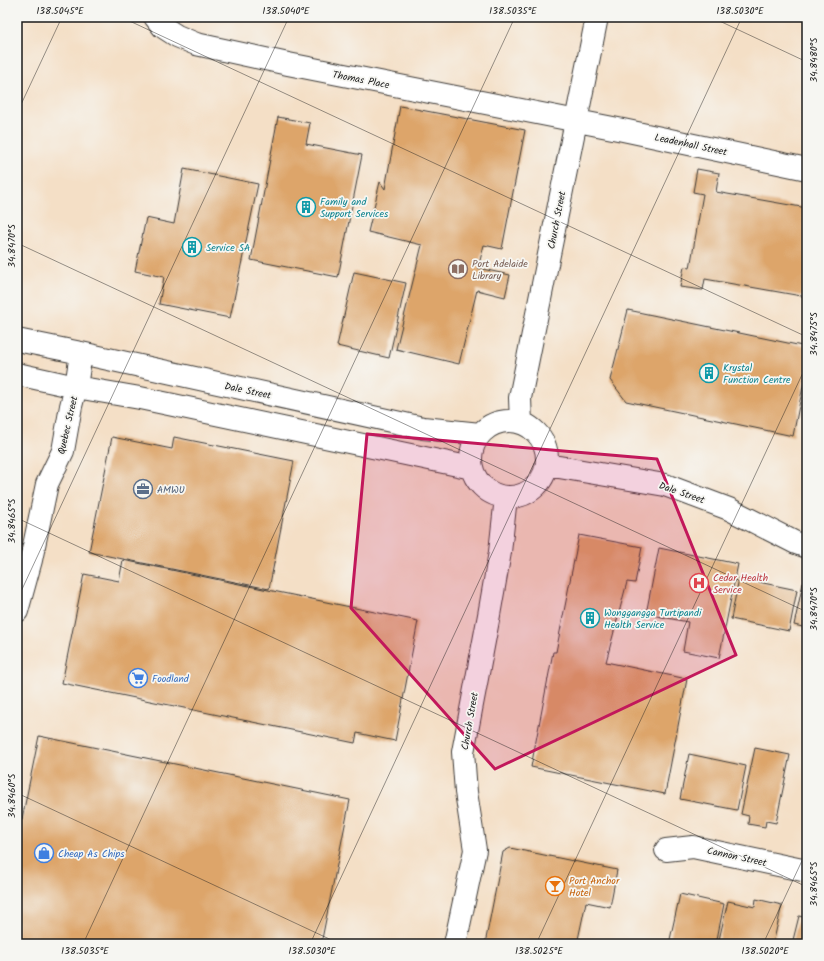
<svg xmlns="http://www.w3.org/2000/svg" width="824" height="961" font-family="Kalam,sans-serif">
<style>
.building{fill:#dda56a}
.lines{fill:none;stroke-linecap:round;stroke-linejoin:round}
.minor-casing{stroke:#3c3936;stroke-width:24}
.minor{stroke:#fff;stroke-width:22}
.marked{fill:#c2185b;fill-opacity:0.2;stroke:#c2185b;stroke-width:3;stroke-linejoin:round}
.ticks{fill:none;stroke:#1c1c1c;stroke-width:1;stroke-opacity:0.45}
.labels{text-anchor:middle;stroke-width:3.5;stroke-linejoin:round;paint-order:stroke}
.street-label{font-size:10px;fill:#1c1c1c;stroke:#f6f6f2}
.culture-label{font-size:10px;fill:#0d838f;stroke:#f6f6f2;text-anchor:start}
.education-label{font-size:10px;fill:#785e54;stroke:#f6f6f2;text-anchor:start}
.service-label{font-size:10px;fill:#4e5e75;stroke:#f6f6f2;text-anchor:start}
.health-label{font-size:10px;fill:#be3a42;stroke:#f6f6f2;text-anchor:start}
.shop-label{font-size:10px;fill:#366cbe;stroke:#f6f6f2;text-anchor:start}
.food-label{font-size:10px;fill:#c56008;stroke:#f6f6f2;text-anchor:start}
.neatline{fill:none;stroke:#1c1c1c;stroke-width:1.5}
.ticks-label{font-size:10px;text-anchor:middle;fill:#1c1c1c}
</style>
<rect width="100%" height="100%" fill="#f6f6f2"/>
<filter id="ink" filterUnits="userSpaceOnUse"><feTurbulence type="fractalNoise" baseFrequency=".025" numOctaves="2"/><feDisplacementMap in="SourceGraphic" scale="8" xChannelSelector="R" yChannelSelector="G"/><feConvolveMatrix kernelMatrix="1 2 1 2 8 2 1 2 1" color-interpolation-filters="sRGB"/></filter>
<filter id="wash" filterUnits="userSpaceOnUse"><feTurbulence type="fractalNoise" baseFrequency=".012" numOctaves="4" result="noise"/><feDisplacementMap in="SourceGraphic" scale="16" xChannelSelector="R" yChannelSelector="G"/><feGaussianBlur stdDeviation="0.9" result="paint"/><feColorMatrix in="noise" values="0 0 0 0 0 0 0 0 0 0 0 0 0 0 0 0 0 1.4 0 .05"/><feComposite in="paint" operator="in"/></filter>
<g filter="url(#wash)">
<rect width="100%" height="100%" fill="#f4dfc6"/>
<g id="blocks">
<path class="building" d="M400,106L525,130L502,249L484,245L478,268L510,275L505,297L477,290L459,364L396,349L422,245L368,232L380,182L385,189Z
M278,117L310,123L306,144L362,155L338,277L251,260Z
M184,169L258,184L230,318L159,304L164,277L135,271L146,218L174,224Z
M697,169L719,173L716,192L807,208V297L705,279L703,290L680,287L684,267L690,268L703,194L693,192Z
M354,272L406,283L389,358L337,346Z
M628,310L807,347V366L793,436L626,401L610,380Z
M112,437L172,449L174,437L294,461L269,589L89,552Z
M579,535L642,547L635,583L627,582L606,662L687,679L665,794L531,767L553,652H556Z
M659,548L738,564L719,658L683,651L688,622L646,614Z
M123,560L418,621L395,741L357,733L355,743L62,683L84,574L119,581Z
M739,578L797,590L789,631L731,619Z
M803,583L807,584V628L794,625Z
M39,736L350,800L321,944H17V818L22,819Z
M755,748L790,755L776,823L766,821L765,827L748,824L749,816L741,814Z
M689,754L746,766L737,810L680,799Z
M510,848L617,870L610,907L586,902L577,944H485L503,852Z
M680,894L724,904L716,944H669Z
M756,899L782,905L773,944H718L728,901L755,907Z
M799,916L807,918V944H792Z"/>
</g>
</g>
<g filter="url(#ink)">
<use href="#blocks" fill-opacity="0" stroke="#3c3936" stroke-width="1"/>
<g class="lines">
<defs>
<path id="minor" d="M155,17L163,27L177,36L196,44L288,64L623,130L807,169
M17,340L81,353L423,428L480,434
M17,374L76,387L140,398L472,468
M471 459a38 38 0 1 1 76 0a38 38 0 1 1-76 0Z
M521,423L520,398L597,17
M547,467H559L665,485L729,509L796,543L807,547
M17,611L31,560L47,484L63,451L71,406L76,387L81,353
M666,850L693,847L807,871
M455,944L475,850L466,792L463,752L489,615L500,552L506,497"/>
</defs>
<use href="#minor" class="minor-casing"/>
<use href="#minor" class="minor"/>
</g>
</g>
<path class="marked" d="M367,434L657,459L736,655L495,769L351,608Z"/>
<path class="ticks" d="M121,17L807,337M711,17L807,62M17,113L62,17M17,243L807,612M17,518L807,887M17,600L289,17M17,793L340,944M83,944L515,17M310,944L742,17M536,944L807,364M763,944L807,850"/>
<defs>
<symbol id="building-ring" viewBox="-11 -11 22 22"><circle r="9.5" fill="#f6f6f2" stroke="#0f9aa8" stroke-width="1.5"/><path d="M-4-6H4V6H1V3H-1V6H-4ZM-2.5-4.3h1.7v1.8h-1.7ZM.8-4.3h1.7v1.8H.8ZM-2.5-1h1.7V.8h-1.7ZM.8-1h1.7V.8H.8Z" fill="#0f9aa8"/></symbol>
<symbol id="library-ring" viewBox="-11 -11 22 22"><circle r="9.5" fill="#f6f6f2" stroke="#8d6e63" stroke-width="1.5"/><path d="M-6-4Q-3-5.5-.7-3.5V5Q-3 3-6 4ZM6-4Q3-5.5 .7-3.5V5Q3 3 6 4Z" fill="#8d6e63"/></symbol>
<symbol id="office-ring" viewBox="-11 -11 22 22"><circle r="9.5" fill="#f6f6f2" stroke="#5c6f8a" stroke-width="1.5"/><path d="M-6-3h4V-5.5h4V-3h4V5H-6ZM-1-4.5V-3h2v-1.5ZM-6 0V1H6V0Z" fill="#5c6f8a"/></symbol>
<symbol id="hospital-ring" viewBox="-11 -11 22 22"><circle r="9.5" fill="#f6f6f2" stroke="#e0444e" stroke-width="1.5"/><path d="M-5-5h3v3.5h4V-5h3V5h-3V1.5h-4V5h-3Z" fill="#e0444e"/></symbol>
<symbol id="supermarket-ring" viewBox="-11 -11 22 22"><circle r="9.5" fill="#f6f6f2" stroke="#3f7fe0" stroke-width="1.5"/><path d="M-6-5.5h2.5l.6 2H6L4.5 2H-2.5L-4.4-4H-6ZM-1.5 3.2a1.3 1.3 0 1 0 .1 0ZM3 3.2a1.3 1.3 0 1 0 .1 0Z" fill="#3f7fe0"/></symbol>
<symbol id="shop-ring" viewBox="-11 -11 22 22"><circle r="9.5" fill="#f6f6f2" stroke="#3f7fe0" stroke-width="1.5"/><path d="M-5-2.5h2.3a2.7 3.5 0 0 1 5.4 0H5L5.5 6h-11ZM-1.5-2.5h3a1.5 2.3 0 0 0-3 0Z" fill="#3f7fe0"/></symbol>
<symbol id="bar-ring" viewBox="-11 -11 22 22"><circle r="9.5" fill="#f6f6f2" stroke="#e8710a" stroke-width="1.5"/><path d="M-6-5H6L.8 .8V4.5H3.5V6h-7V4.5H-.8V.8Z" fill="#e8710a"/></symbol>
</defs>
<g fill-rule="evenodd">
<use href="#building-ring" x="295" y="196" width="22" height="22"/>
<use href="#building-ring" x="181" y="236" width="22" height="22"/>
<use href="#library-ring" x="447" y="258" width="22" height="22"/>
<use href="#building-ring" x="698" y="362" width="22" height="22"/>
<use href="#office-ring" x="132" y="478" width="22" height="22"/>
<use href="#hospital-ring" x="688" y="572" width="22" height="22"/>
<use href="#building-ring" x="579" y="607" width="22" height="22"/>
<use href="#supermarket-ring" x="127" y="667" width="22" height="22"/>
<use href="#shop-ring" x="33" y="842" width="22" height="22"/>
<use href="#bar-ring" x="544" y="875" width="22" height="22"/>
</g>
<g class="labels">
<g class="street-label">
<text transform="translate(361 79) rotate(11)" y="4">Thomas Place</text>
<text transform="translate(691 144) rotate(12)" y="4">Leadenhall Street</text>
<text transform="translate(556 220) rotate(-79)" y="4">Church Street</text>
<text transform="translate(248 390) rotate(12)" y="4">Dale Street</text>
<text transform="translate(67 425) rotate(-77)" y="4">Quebec Street</text>
<text transform="translate(682 492) rotate(19)" y="4">Dale Street</text>
<text transform="translate(469 721) rotate(-80)" y="4">Church Street</text>
<text transform="translate(737 856) rotate(12)" y="4">Cannon Street</text>
</g>
<g class="culture-label">
<text x="320" y="205">Family and<tspan x="320" dy="12">Support Services</tspan></text>
<text x="206" y="251">Service SA</text>
<text x="723" y="371">Krystal<tspan x="723" dy="12">Function Centre</tspan></text>
<text x="604" y="616">Wonggangga Turtipandi<tspan x="604" dy="12">Health Service</tspan></text>
</g>
<g class="education-label">
<text x="472" y="267">Port Adelaide<tspan x="472" dy="12">Library</tspan></text>
</g>
<g class="service-label">
<text x="157" y="493">AMWU</text>
</g>
<g class="health-label">
<text x="713" y="581">Cedar Health<tspan x="713" dy="12">Service</tspan></text>
</g>
<g class="shop-label">
<text x="152" y="682">Foodland</text>
<text x="58" y="857">Cheap As Chips</text>
</g>
<g class="food-label">
<text x="569" y="884">Port Anchor<tspan x="569" dy="12">Hotel</tspan></text>
</g>
</g>
<rect width="824" height="961" fill="none" stroke="#f6f6f2" stroke-width="44"/>
<rect x="22" y="22" width="780" height="917" class="neatline"/>
<g class="ticks-label">
<text x="60" y="14">138.5045°E</text>
<text x="286" y="14">138.5040°E</text>
<text x="513" y="14">138.5035°E</text>
<text x="740" y="14">138.5030°E</text>
<text transform="translate(813 60) rotate(-90)" y="4">34.8480°S</text>
<text transform="translate(11 246) rotate(-90)" y="4">34.8470°S</text>
<text transform="translate(813 334) rotate(-90)" y="4">34.8475°S</text>
<text transform="translate(11 521) rotate(-90)" y="4">34.8465°S</text>
<text transform="translate(813 609) rotate(-90)" y="4">34.8470°S</text>
<text transform="translate(11 796) rotate(-90)" y="4">34.8460°S</text>
<text transform="translate(813 884) rotate(-90)" y="4">34.8465°S</text>
<text x="85" y="954">138.5035°E</text>
<text x="312" y="954">138.5030°E</text>
<text x="539" y="954">138.5025°E</text>
<text x="765" y="954">138.5020°E</text>
</g>
</svg>
